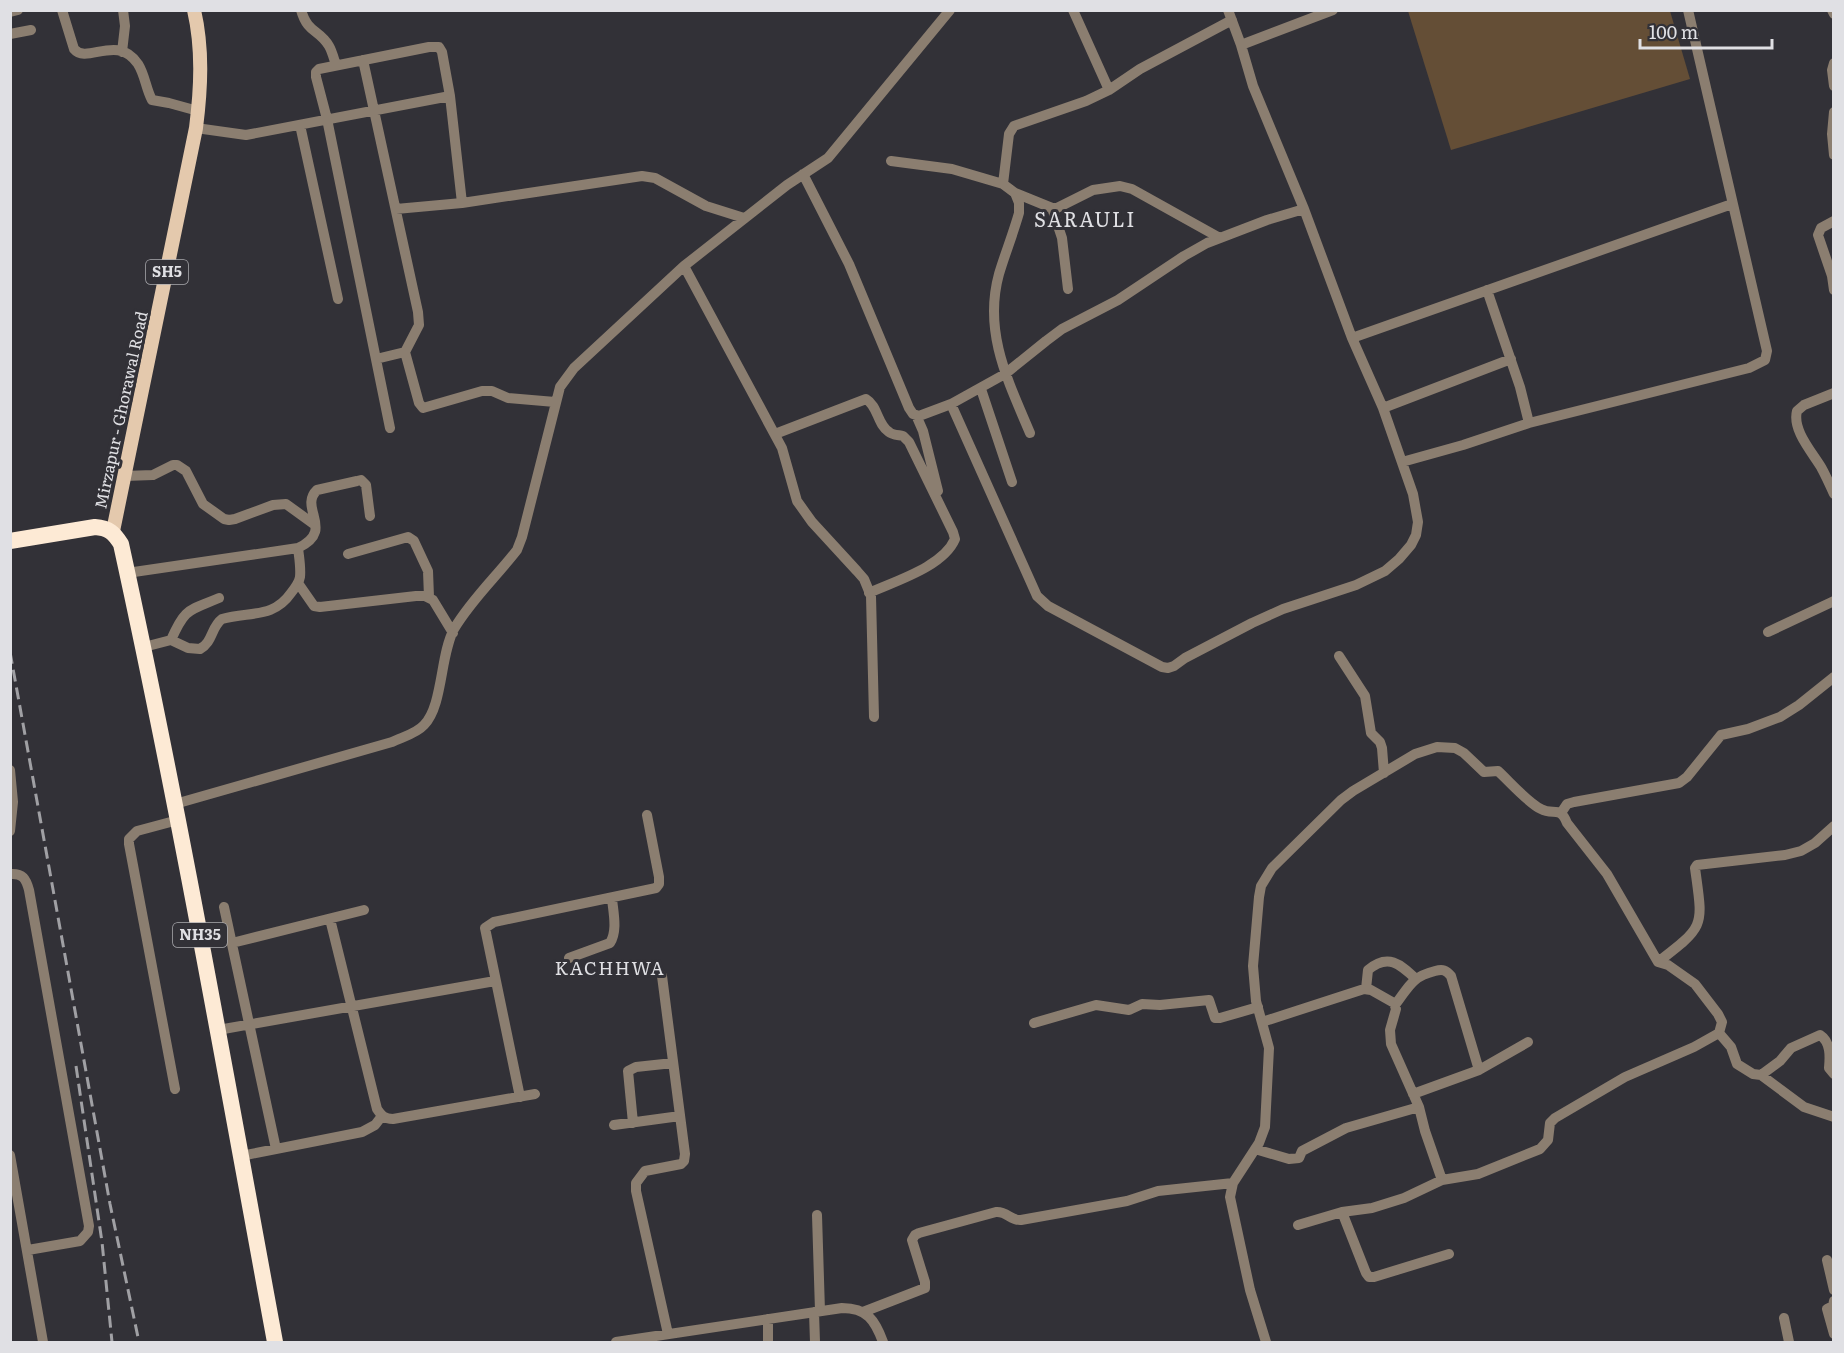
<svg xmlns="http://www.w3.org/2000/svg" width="1844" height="1353" font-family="Literata,serif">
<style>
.green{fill:#644e36}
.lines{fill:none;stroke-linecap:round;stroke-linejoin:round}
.minor{stroke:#8b7e70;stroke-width:10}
.major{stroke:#e4c9ad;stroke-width:14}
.highway{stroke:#fdead5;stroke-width:16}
.rail{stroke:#a0a0a4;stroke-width:3;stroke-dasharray:12 6;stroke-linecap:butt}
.labels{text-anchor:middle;stroke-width:6;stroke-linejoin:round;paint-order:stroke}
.shield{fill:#323137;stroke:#acacb0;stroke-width:1.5}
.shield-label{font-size:15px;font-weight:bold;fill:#e0e0e4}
.street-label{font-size:16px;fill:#e0e0e4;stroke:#323137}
.neighbourhood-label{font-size:18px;letter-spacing:1.5px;fill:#e0e0e4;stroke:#323137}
.quarter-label{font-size:20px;letter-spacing:1.5px;fill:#e0e0e4;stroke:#323137}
</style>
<rect width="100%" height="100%" fill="#323137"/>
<path class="green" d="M1408,11H1670L1690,79L1451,150Z"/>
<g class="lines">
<path class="minor" d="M62,10L74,49C87,65 117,33 138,64C145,75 146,89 152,100L169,103L198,111
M301,10C308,34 319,29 329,46C332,51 334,59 336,65
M1073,10L1109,90
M1832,10L1834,14
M10,12L18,10
M10,34L31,30
M1241,45L1333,10
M122,52L125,26L123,10
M363,60L418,312L419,325L405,352L376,359
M1834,63L1832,70L1834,86
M1834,112L1832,134L1834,155
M300,125L338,299
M196,128L246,135L450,96
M891,161L952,169L1003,184L1015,193L1019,203V213C1013,234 1005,254 999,274C983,332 1008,381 1030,433
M803,174L849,264L909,408L913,414L919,416L951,404L1005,374L1046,341L1062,329L1118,300L1184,256L1207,243L1267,220L1304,209
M1003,184L1009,134L1014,126L1086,101L1109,90L1140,69L1232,20
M1015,193L1052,208H1057L1093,190L1120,186L1132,189L1220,238
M1052,208L1062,238L1068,289
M396,209L462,203L642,176L655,178L706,206L744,218
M1834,221L1821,228L1818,235L1832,276L1834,290
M684,266L782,448L797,501L812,522L857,571L864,579L871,596L874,717
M1487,290L1520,387L1529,423
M1352,338L1732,204
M405,352L419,403L423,408L482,391H492L508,398L555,402
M981,389L1012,482
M1834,393L1804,405L1797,411C1792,430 1812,452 1821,467C1826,476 1830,485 1834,494
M951,404L1037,596L1048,606L1162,667L1168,668L1174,666L1185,658L1252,623L1283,609L1356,585L1385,571L1399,559L1411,545L1416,535L1418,522L1413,494L1383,408L1352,338L1304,209L1253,86L1241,45L1228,10
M1383,408L1511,359
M916,415L923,431L938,491
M390,428L327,119L316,77V72L319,69L429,47H439L442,52L450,96L462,203
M775,434L866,399C878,406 877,424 889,432C892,435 899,435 903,436L909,442L953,532L955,539C943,567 895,581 869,593
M1402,462L1463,445L1529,423L1749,368L1765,360L1767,351L1688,10
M125,476L153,475L173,465H177L186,471L203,504L224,519L229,520L235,519L273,505L286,504L315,525
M348,554L408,537L414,541L428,571L429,597
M127,573L298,548C336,530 298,508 317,490L357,481L361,480L366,485L370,516
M298,583L314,606L320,607L416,596H425L433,600L453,633
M1768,632L1834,601
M171,640C185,608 188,611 219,598
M144,647L171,640L188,648L200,649C213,642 211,627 222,619C249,611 273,619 291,593C295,588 299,583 300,577C301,567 299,557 298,548
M1339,656L1365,696L1371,733L1380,742L1382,748L1384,773
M10,770L13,802L10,831
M175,804L392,742C402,737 416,734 424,725C443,706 440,655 454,629C471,600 497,576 517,550L522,537L560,387L574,368L684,266L787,185L828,158L950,10
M1561,813L1567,804L1574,802L1679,783L1687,777L1721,735L1748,729L1780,717L1799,705L1834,677
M10,874C23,873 26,879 29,890L89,1226L88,1232L80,1241L28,1250
M224,907L276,1149
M330,919L377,1109C381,1115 384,1119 393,1119L535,1094
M232,943L364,910
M569,958L610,943C618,930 613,912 612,898
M1658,962C1706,925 1703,927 1695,868L1697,865L1785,855L1801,851L1815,843L1834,826
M662,976L685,1154L684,1161L681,1164L645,1171L636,1183V1191L668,1334
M1366,989L1368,970C1388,953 1400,964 1416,979
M1395,1005C1409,987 1411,977 1435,971C1443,969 1446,970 1451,976L1479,1070
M1262,1022L1364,989L1371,990L1394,1003L1396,1009L1390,1030L1391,1044L1419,1107L1425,1131L1442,1180
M1034,1023L1096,1005L1129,1010L1142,1004L1160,1005L1209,1000L1215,1018H1220L1258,1007
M218,1030L495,981
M1761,1075L1780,1061L1791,1048L1820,1035C1831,1042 1830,1057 1829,1068L1834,1074
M175,1089L129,844V839L137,831L178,820
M1413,1094L1479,1070L1528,1042
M520,1097L485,928L494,922L656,888L659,884V877L647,815
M633,1123L628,1071L636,1067L673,1063
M614,1125L680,1116
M1255,1149L1289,1159L1299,1158L1302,1151L1346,1128L1419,1107
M10,1155L43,1342
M241,1156L362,1132L375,1125L382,1116
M1342,1212L1366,1273L1369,1277H1374L1449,1254
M817,1215L820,1311
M1298,1225L1342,1212L1372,1208L1404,1198L1442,1180L1478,1174L1540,1149L1548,1140L1550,1123L1555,1118L1625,1077L1694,1047L1719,1033
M1827,1260L1834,1290
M1834,1301L1833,1306L1827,1309L1834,1334
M814,1312L815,1342
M863,1312L925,1288V1282L912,1240L915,1235L919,1233L996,1212C1007,1211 1011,1221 1021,1220L1127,1201L1158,1191L1233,1183
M1784,1318L1789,1342
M616,1342L842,1308C867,1308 875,1320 883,1342
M768,1342V1319
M1266,1342L1250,1290L1230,1197L1233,1183L1259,1143L1265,1127L1269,1048L1256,1001L1253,966L1259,897L1261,886L1272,868L1341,800L1353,791L1415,754L1437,747L1455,748L1464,753L1484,772L1498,771C1509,781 1528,803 1541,809C1553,816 1560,805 1567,823L1607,874L1658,962L1668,965L1695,984L1718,1014L1722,1022L1719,1033L1731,1047L1737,1064L1753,1074L1761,1075L1804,1107L1834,1117"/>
<path class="major" d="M113,531L196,128C201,88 203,49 194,10"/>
<path class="highway" d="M10,541L95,527C109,528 114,533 121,544C179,809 226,1076 275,1342"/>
<path class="rail" d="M10,652L110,1204L139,1342
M76,1066L102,1242L112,1342"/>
</g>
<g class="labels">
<g class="shield">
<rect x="146" y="260" width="42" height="24" rx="4.5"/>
<rect x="173" y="923" width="54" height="24" rx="4.5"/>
</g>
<g class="shield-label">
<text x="167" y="277">SH5</text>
<text x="200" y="940">NH35</text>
</g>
<g class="street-label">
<text transform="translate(121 410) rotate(-78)" y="6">Mirzapur - Ghorawal Road</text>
</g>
<g class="neighbourhood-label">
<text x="610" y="975">KACHHWA</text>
</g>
<g class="quarter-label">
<text x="1085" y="227">SARAULI</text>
</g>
</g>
<rect width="1844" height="1353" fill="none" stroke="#e0e0e4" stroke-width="24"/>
<path d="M1640 39v9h132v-9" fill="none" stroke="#e0e0e4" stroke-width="3"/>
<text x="1649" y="39" font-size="18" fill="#e0e0e4" stroke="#323137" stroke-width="4.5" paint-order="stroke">100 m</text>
</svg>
